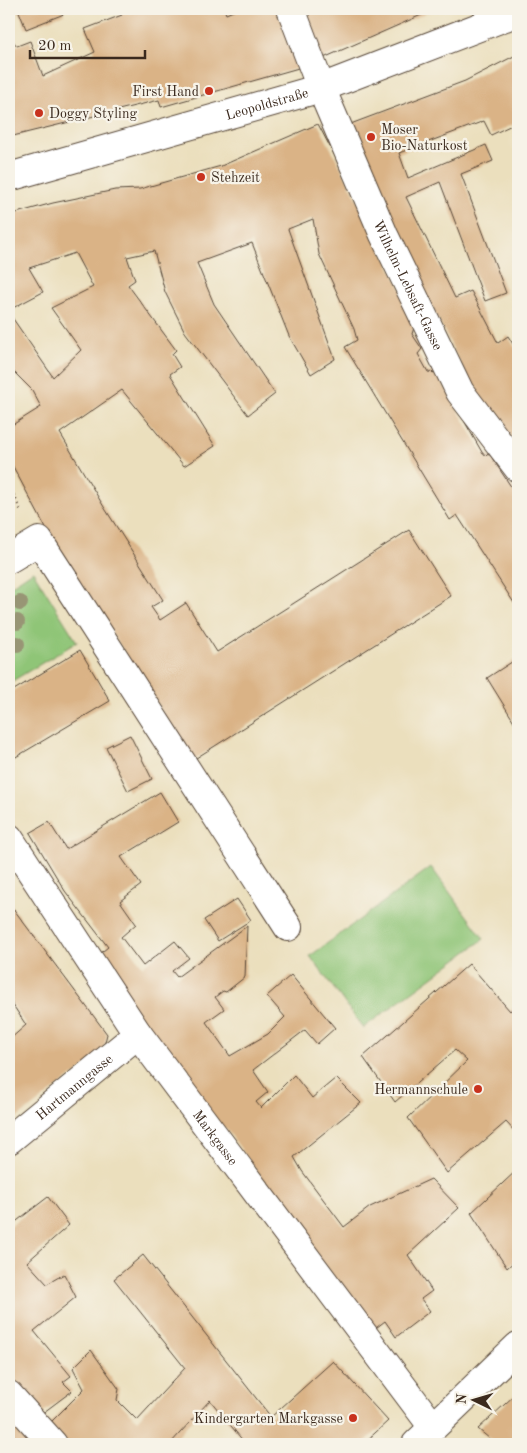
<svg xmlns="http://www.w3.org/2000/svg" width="527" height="1453" font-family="'Old Standard TT',serif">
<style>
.green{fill:#8fc577;stroke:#65784a}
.building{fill:#dab386}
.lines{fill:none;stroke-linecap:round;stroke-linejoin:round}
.minor-casing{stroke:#554536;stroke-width:30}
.path{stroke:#554536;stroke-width:3;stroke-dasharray:1 4;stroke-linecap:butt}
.minor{stroke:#fff;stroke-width:28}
.tree{fill:#989574}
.poi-dot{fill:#c8321e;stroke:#f7f3e8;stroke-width:2}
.labels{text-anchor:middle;stroke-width:4.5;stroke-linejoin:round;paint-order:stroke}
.poi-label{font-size:14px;fill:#3b2a1e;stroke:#f7f3e8;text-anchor:end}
.street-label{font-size:14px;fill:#3b2a1e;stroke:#f7f3e8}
</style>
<rect width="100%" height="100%" fill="#f7f3e8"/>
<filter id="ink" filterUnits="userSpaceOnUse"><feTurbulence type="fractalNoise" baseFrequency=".02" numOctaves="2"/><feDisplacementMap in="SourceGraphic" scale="10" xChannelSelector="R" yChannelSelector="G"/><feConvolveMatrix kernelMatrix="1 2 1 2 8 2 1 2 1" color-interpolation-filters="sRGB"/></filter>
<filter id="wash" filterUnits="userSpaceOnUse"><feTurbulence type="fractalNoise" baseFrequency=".0096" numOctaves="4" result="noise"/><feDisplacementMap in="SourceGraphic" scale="20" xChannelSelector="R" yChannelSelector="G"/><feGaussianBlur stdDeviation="1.12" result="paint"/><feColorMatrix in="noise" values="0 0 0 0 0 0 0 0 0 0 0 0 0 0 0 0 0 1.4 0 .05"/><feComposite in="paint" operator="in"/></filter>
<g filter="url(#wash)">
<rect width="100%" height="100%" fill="#ebdfbd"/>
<path class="green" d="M33,571L77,642L9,683V587Z
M431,867L484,939L363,1028L310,956Z"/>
<g id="blocks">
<path class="building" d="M18,9H62L64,14L26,29Z
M120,9H224L226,14L238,9H283L302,67L161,107L159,100L9,137V36L17,46L30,41L43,76L95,52L85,29L122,15Z
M301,9H435L319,60Z
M518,54V122L491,135L484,121L399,153L408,178L486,145L493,161L461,174L506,293L485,301L440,182L406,197L455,298L471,291L498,343L508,336L518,352V445L475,392L381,207L348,125L465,81Z
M318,124L360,204L416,321L412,334L422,349L418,354L428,372L437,373L483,454L490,455L518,497V609L457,515L450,520L345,347L357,340L354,329L319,254L313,219L288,229L335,359L311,374L289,336L252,243L197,263L214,304L275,394L248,415L185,332L165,292L154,251L127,257L135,280L128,285L176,350L172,354L180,367L170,374L215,446L184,466L122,390L60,433L104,507L163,600L151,607L160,620L186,603L217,652L409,530L451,596L193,760L49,534L9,459V427L41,407L32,390L9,367V313L53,377L81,350L51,308L93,287L75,253L29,268L43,292L9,310V215L53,203L115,190L140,189L221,166Z
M80,650L110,701L9,761V693Z
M518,658V728L487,678Z
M130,735L152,779L128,791L106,747Z
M160,792L178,822L121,857L141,885L120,901L136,924L121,937L143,966L175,941L189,958L172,971L177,977L247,926L245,977L226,992L223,991L215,997L224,1009L206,1022L230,1056L268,1034L285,1017L267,996L291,975L335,1028L317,1044L305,1030L253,1070L268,1092L256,1102L261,1108L294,1075L312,1098L336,1078L361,1103L294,1157L302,1171L344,1227L370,1207L431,1179L459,1208L408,1255L432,1291L421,1299L430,1311L396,1337L385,1321L372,1331L225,1127L220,1131L97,956L108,947L65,891L30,833L49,822L66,849Z
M237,899L251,920L218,941L204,920Z
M9,903L107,1034L102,1054L9,1124V1040L26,1025L9,999Z
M469,964L510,1011L518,1004V1135L506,1122L447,1173L408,1118L467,1061L455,1050L395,1102L363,1057Z
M518,1169V1258L507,1268L471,1213Z
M48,1197L69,1225L27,1262L47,1284L64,1274L76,1297L34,1331L71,1376L63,1382L72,1391L36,1418L9,1386V1227Z
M143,1255L271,1417L333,1361L388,1421L363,1444H241L244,1442L210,1400L170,1444H69L48,1425L84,1389L73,1368L91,1350L119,1389L117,1400L137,1420L185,1368L114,1279Z
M518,1392V1444H496L478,1429Z
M9,1415L19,1427L34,1444H9Z"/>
</g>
</g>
<g filter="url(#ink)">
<use href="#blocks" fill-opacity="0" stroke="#554536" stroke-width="1"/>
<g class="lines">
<defs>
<g id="minor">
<path id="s1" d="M291,9L321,88L384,235L460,392L518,468"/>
<path id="s2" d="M9,177L321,88L518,12"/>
<path d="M9,559L39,541L288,927"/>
<path id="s3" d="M9,838L138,1034L433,1427"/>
<path id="s4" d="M9,1140L138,1034"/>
<path d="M9,1395L53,1444"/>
<path d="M416,1444L518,1346"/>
</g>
</defs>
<use href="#minor" class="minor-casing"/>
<path class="path" d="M9,486L22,512"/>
<use href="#minor" class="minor"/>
</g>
<g class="tree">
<circle cx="20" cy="603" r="8"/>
<circle cx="17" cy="622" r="8"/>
<circle cx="17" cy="644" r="8"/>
</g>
</g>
<g class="poi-dot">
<circle cx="209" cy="91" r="5"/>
<circle cx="39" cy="113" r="5"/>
<circle cx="371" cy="137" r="5"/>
<circle cx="201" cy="177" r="5"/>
<circle cx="478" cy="1089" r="5"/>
<circle cx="353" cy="1418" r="5"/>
</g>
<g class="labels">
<g class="poi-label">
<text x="199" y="96">First Hand</text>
<text x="49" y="118" text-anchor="start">Doggy Styling</text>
<text x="381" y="134" text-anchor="start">Moser<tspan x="381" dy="16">Bio-Naturkost</tspan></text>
<text x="211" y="182" text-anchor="start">Stehzeit</text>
<text x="468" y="1094">Hermannschule</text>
<text x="343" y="1423">Kindergarten Markgasse</text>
</g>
<g class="street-label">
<text dy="5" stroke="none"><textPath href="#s2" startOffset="268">Leopoldstraße</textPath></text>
<text dy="5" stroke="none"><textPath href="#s1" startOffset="300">Wilhelm-Lebsaft-Gasse</textPath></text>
<text dy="5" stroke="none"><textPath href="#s4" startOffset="84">Hartmanngasse</textPath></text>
<text dy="5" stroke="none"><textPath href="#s3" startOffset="364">Markgasse</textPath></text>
</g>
</g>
<rect width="527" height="1453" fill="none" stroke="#f7f3e8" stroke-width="30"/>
<g transform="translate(474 1400) rotate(275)" stroke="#f7f3e8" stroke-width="4" paint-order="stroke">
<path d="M0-4L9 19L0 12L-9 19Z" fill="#3b2a1e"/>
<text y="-8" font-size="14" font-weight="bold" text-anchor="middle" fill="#3b2a1e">N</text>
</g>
<path d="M30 50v8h115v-8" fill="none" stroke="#3b2a1e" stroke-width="2.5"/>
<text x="38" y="50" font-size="15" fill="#3b2a1e" stroke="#f7f3e8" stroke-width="4" paint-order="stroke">20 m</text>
</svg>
